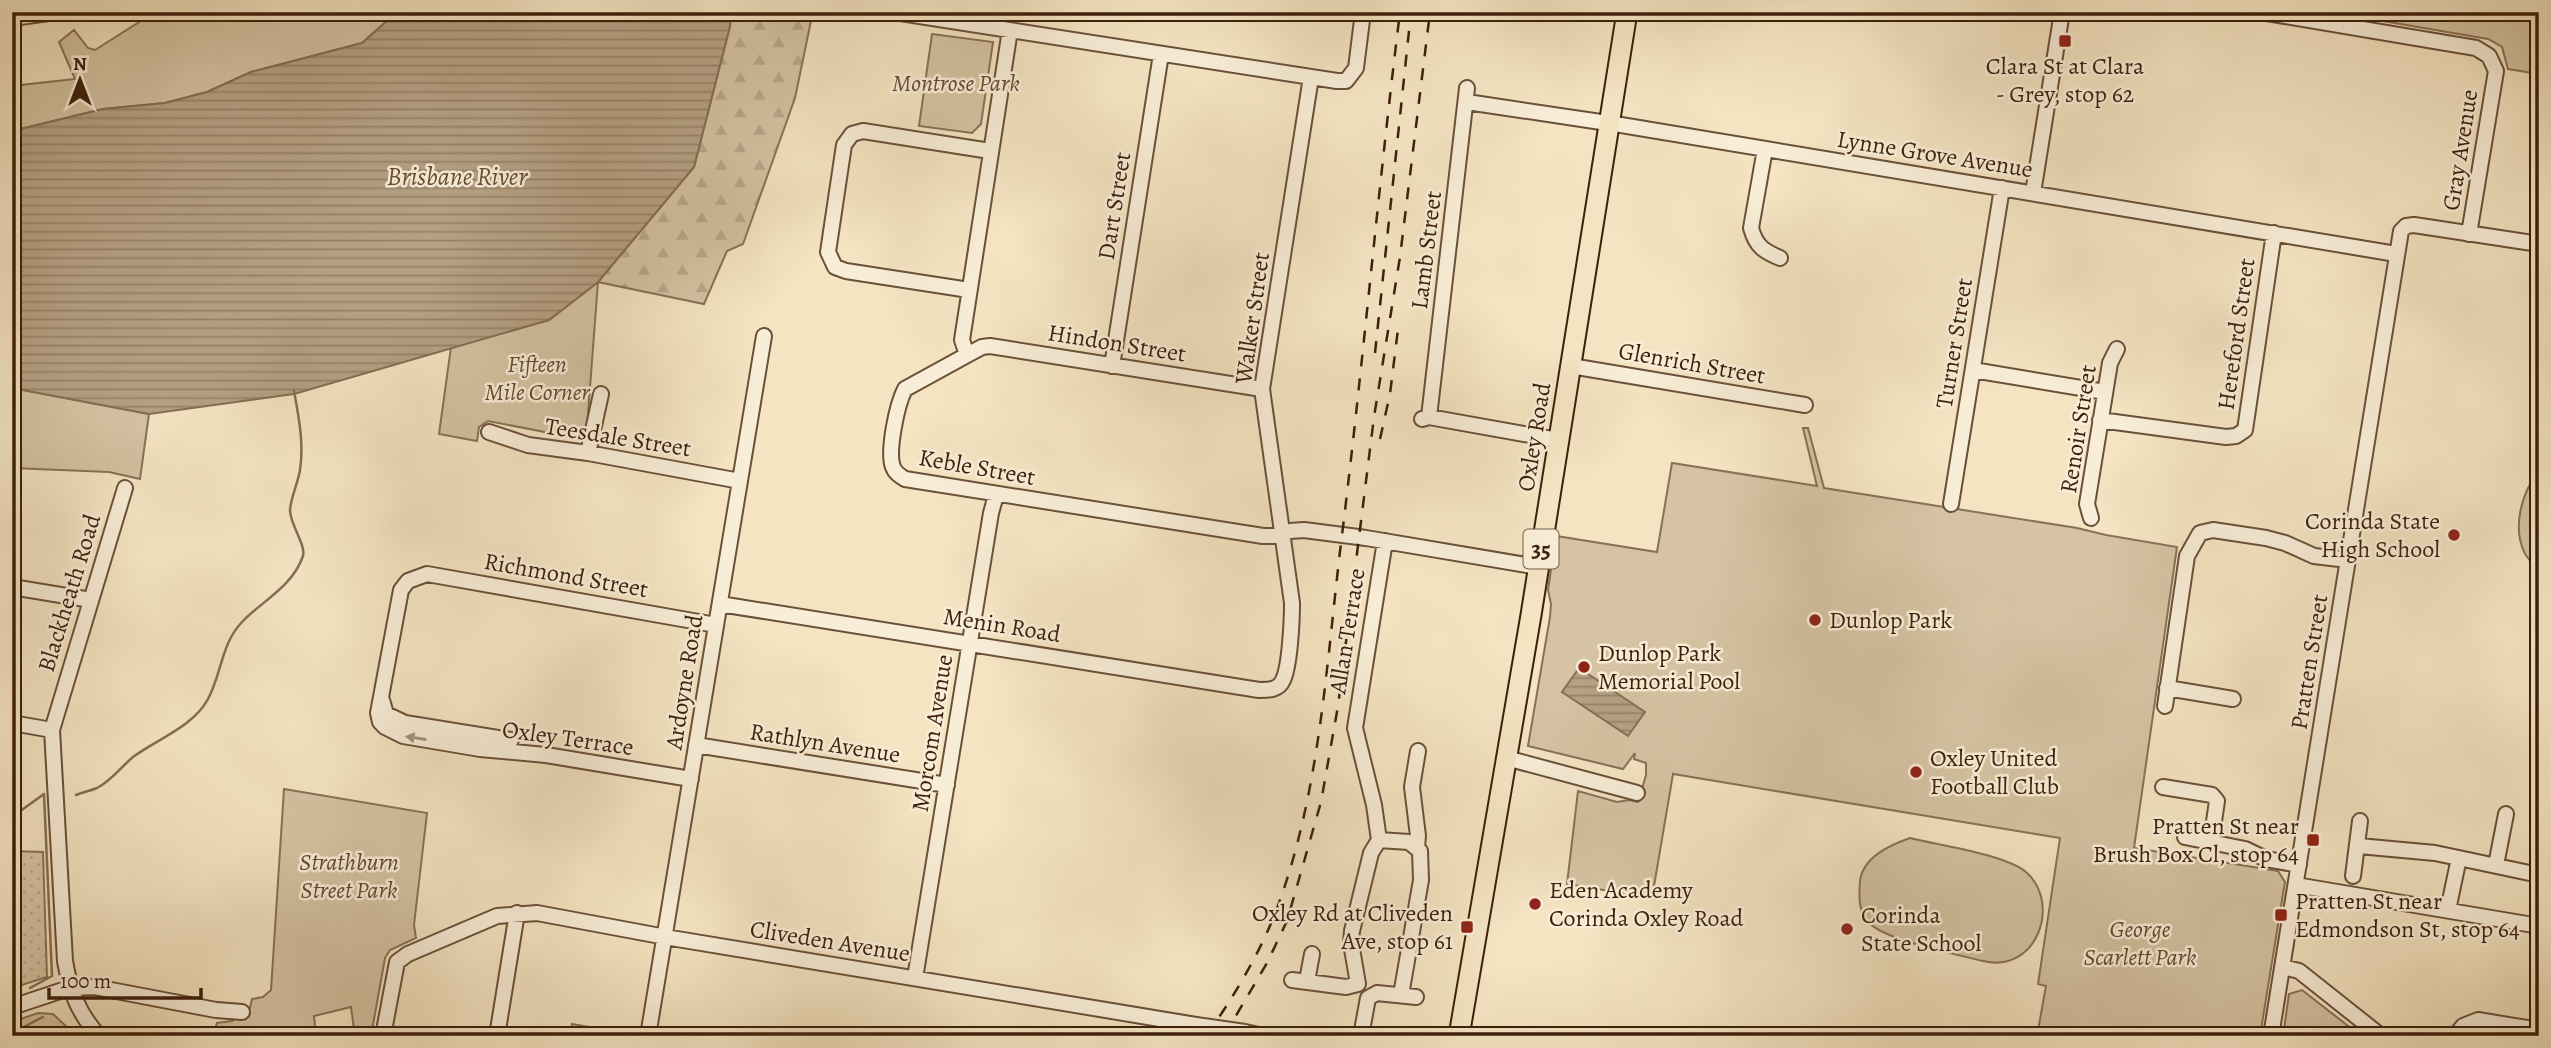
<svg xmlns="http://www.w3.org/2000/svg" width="2551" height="1048" font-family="Alegreya,serif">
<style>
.grass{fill:url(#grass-dots);stroke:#897157;stroke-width:2}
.forest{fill:url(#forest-firs);stroke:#897157;stroke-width:2}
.park{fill:#d5c3a3;stroke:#897157;stroke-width:2}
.water{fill:url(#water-rules);stroke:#866d54;stroke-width:2}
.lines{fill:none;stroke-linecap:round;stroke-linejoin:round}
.stream{stroke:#866d54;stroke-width:2.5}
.minor-casing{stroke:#6b5039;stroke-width:18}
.major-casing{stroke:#3d1f0b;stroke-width:23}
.minor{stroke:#f8edd7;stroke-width:14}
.major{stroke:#f4e4c2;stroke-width:19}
.rail{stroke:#3d1f0b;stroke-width:2.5;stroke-dasharray:12 12;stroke-linecap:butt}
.minor-bridge-casing{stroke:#6b5039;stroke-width:18;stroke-linecap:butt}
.minor-bridge{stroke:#f8edd7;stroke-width:14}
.oneway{fill:#a4907b}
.poi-dot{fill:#8f2418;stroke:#f8edd7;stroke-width:2.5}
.labels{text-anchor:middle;stroke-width:5;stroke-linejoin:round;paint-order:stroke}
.shield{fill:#f8edd7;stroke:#755d48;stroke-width:2}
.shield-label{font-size:23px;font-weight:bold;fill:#3d1f0b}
.poi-label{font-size:24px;fill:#3d1f0b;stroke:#f8edd7;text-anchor:start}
.park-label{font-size:24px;font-style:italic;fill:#634831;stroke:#f8edd7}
.street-label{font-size:24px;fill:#3d1f0b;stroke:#f8edd7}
.water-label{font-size:26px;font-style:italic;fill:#674c35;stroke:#f8edd7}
</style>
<defs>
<pattern id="grass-dots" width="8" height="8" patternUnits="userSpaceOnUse" patternTransform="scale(1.75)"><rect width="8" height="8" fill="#d5c3a3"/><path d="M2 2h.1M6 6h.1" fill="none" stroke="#b8a78b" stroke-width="1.8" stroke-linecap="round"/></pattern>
<pattern id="forest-firs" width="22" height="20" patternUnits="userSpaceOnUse" patternTransform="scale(1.75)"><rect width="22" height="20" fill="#d5c3a3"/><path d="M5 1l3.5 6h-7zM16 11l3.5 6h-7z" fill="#b8a78b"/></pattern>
<pattern id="water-rules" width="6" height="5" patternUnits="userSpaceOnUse" patternTransform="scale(1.75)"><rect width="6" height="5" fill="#b6a184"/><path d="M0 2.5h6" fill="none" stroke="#95836a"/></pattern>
</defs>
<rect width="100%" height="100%" fill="#f4e4c2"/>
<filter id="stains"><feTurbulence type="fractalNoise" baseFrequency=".00286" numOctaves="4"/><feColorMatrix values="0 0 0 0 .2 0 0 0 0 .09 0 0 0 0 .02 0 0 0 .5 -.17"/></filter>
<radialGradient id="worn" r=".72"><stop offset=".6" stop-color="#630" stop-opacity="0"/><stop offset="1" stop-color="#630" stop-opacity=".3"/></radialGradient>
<path class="grass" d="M12,851L43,852L47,977L12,988Z"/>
<path class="forest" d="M731,12H852L848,21L812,16L795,98L743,244L727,251L704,304L598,282L694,167L730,26Z"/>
<path class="park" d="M155,12H397L362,43L251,72L207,92L165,103L103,109L12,131V86L75,79L59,42L74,30L88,48L95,50Z
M2330,12H2539V74L2508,69L2502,47L2488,39Z
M932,34L993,42L981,124L972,133L919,126Z
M598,282L586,440L488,421L479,427L477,441L439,434L451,347L549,320Z
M12,388L149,414L140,479L109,472L12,468Z
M1803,428H1808L1824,488L2077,528L2106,535L2177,547L2134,848L2278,871L2285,882L2260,1036H2037L2046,986L2038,984L2060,838L1673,774L1652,898L1567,884L1578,791L1617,802L1629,800L1638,802L1646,775V763L1634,759L1635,753L1623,769L1528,746L1550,617L1551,604L1548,590L1556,536L1657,552L1672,463L1817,486Z
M2539,471V571C2534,566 2529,560 2525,554C2512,528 2521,493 2539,471Z
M284,789L427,813L414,925L416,938L390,950L385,958L371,1036H355L351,1007L314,1016L316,1036H213L217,1023L232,1021L250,1008L252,999L263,997L271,990Z
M1910,838C1937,845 2009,855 2027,873C2061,904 2037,974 1983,961C1956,954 1886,941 1868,922C1858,911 1859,895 1860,881C1863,857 1890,845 1910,838Z
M2302,990L2361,1036H2283L2289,994Z
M38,1013L53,1014L69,1029L63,1036H12V1022Z
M572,1024L631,1034V1036H570Z"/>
<path class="water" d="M397,12H731L730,26L694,167L598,282L549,320L294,394L149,414L12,388V131L103,109L165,103L207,92L251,72L362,43Z
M1579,668L1645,712L1628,736L1562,692Z"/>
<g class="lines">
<path class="stream" d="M76,795C83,792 90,791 97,788C111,781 121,767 133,757C157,739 193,727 208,699C222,673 221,644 242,622C262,601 293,586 303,556C306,545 291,526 290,511C290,500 298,483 300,470C304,444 299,418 294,391
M12,817L44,794L52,976L30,988
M12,1033L43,1017"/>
<defs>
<path id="minor" d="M894,12L1337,81H1346L1356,68L1363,12
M2261,12L2476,48L2489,56L2496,71L2469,234
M12,18L49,13
M1010,30L962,340L967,355L905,389C897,404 887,452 893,467C895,473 900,476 905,479L1263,536H1277L1290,531L1304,530L1366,538L1538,567
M1467,102L1621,125L2396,254
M1765,149L1751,228C1756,246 1763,251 1780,258
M2033,193L2062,12
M969,290L846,271L835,267L828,252L844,145L852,134L863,131L990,151
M967,355L982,347L990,346L1262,389
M1112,366L1161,54
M1571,366L1805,405
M1973,370L2105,392
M1429,417L1467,88
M1422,419L1429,417L1558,440
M2100,420L2226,437L2236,436L2245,430L2274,233
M489,432L528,445L588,453L740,481
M588,453L601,394
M1951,504L2002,188
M2091,518L2087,504L2110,363L2117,349
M12,587L91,600
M720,604L1259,690C1269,690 1279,690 1283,680C1290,666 1292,619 1292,603L1262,389L1311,77
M2167,688L2233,699
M382,700L386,714L405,723L511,740
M2165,706L2187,556L2200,533L2213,530L2266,538L2285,543L2314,556L2348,560
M12,723L52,730
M696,745L947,785
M1506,758L1637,793
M691,779L546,755L480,749L403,736L385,727L380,722L378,713L401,590L408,581L427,574L716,625
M2163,787L2212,795L2217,801L2211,842
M2185,837L2245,849L2266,859L2299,865
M1379,840L1409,842L1420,851L1421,880L1401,995
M2359,846L2435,853L2539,875
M1417,847L1418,836L1412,787L1418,751
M2496,865L2506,814
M2353,876L2360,821
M2296,885L2539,926
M2448,910L2459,858
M2283,967L2299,971L2381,1036
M915,978L991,513L996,495
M1292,980L1346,987L1358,984L1351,943L1352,931L1371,853L1379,840L1374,805L1355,728L1385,541
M1307,981L1312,954
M12,1007L69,988L95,987L216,1010L242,1012
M1245,1032L1264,1036
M99,1036C78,1013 70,991 65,961L52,730L125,488
M383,1036L397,962L408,954L497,916L537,913L671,938L1196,1025
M497,1036L517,913
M648,1036L764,336
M1361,1036L1368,998L1377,993L1416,997
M2271,1036L2401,231L2406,226L2414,225L2539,244
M2455,1036L2463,1026L2478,1020L2539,1030"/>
<path id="major" d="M1459,1036L1531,615L1627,12"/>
</defs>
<use href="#minor" class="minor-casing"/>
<use href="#major" class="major-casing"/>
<use href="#minor" class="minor"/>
<use href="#major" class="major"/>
<path class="rail" d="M1375,353L1411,12
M1380,439L1390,394L1398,329
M1206,1036C1233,998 1259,955 1276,911C1320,794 1326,667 1341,543C1363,366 1378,189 1400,12
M1224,1036L1267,963L1287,921L1321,802L1338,706L1374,417L1400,257L1430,12"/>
<defs>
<path id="minor-bridge" d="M1196,1025L1245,1032"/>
</defs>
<use href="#minor-bridge" class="minor-bridge-casing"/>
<use href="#minor-bridge" class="minor-bridge"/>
</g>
<defs><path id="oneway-solid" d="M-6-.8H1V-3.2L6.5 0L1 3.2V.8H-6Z" transform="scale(1.75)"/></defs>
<use class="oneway" href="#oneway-solid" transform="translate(416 738) rotate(-171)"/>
<g class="poi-dot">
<rect x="2058" y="34" width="14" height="14" rx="3.5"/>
<circle cx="2454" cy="535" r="7"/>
<circle cx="1815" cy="620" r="7"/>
<circle cx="1584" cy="667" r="7"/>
<circle cx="1916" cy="772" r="7"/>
<rect x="2306" y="833" width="14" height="14" rx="3.5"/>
<circle cx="1535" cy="904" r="7"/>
<rect x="2274" y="908" width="14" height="14" rx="3.5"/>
<rect x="1460" y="920" width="14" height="14" rx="3.5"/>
<circle cx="1847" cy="929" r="7"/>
</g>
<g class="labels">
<rect class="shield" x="1523.5" y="529.5" width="35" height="39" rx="5"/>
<g class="shield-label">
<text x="1541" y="557">35</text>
</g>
<g class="poi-label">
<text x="2065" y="74" text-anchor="middle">Clara St at Clara<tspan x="2065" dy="28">- Grey, stop 62</tspan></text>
<text x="2440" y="529" text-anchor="end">Corinda State<tspan x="2440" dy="28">High School</tspan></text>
<text x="1829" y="628">Dunlop Park</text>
<text x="1598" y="661">Dunlop Park<tspan x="1598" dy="28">Memorial Pool</tspan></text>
<text x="1930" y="766">Oxley United<tspan x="1930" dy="28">Football Club</tspan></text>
<text x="2299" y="834" text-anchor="end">Pratten St near<tspan x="2299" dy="28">Brush Box Cl, stop 64</tspan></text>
<text x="1549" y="898">Eden Academy<tspan x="1549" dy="28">Corinda Oxley Road</tspan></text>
<text x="2295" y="909">Pratten St near<tspan x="2295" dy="28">Edmondson St, stop 64</tspan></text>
<text x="1453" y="921" text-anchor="end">Oxley Rd at Cliveden<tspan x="1453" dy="28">Ave, stop 61</tspan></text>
<text x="1861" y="923">Corinda<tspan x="1861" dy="28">State School</tspan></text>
</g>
<g class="park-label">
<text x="956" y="91">Montrose Park</text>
<text x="537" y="372">Fifteen<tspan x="537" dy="28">Mile Corner</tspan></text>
<text x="349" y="870">Strathburn<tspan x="349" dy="28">Street Park</tspan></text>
<text x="2140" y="937">George<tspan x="2140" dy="28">Scarlett Park</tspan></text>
</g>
<g class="street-label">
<text transform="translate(2460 150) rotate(-81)" y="8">Gray Avenue</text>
<text transform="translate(1935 154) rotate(9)" y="8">Lynne Grove Avenue</text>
<text transform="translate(1114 206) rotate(-81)" y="8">Dart Street</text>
<text transform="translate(1426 250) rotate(-83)" y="8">Lamb Street</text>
<text transform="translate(1252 318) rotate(-82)" y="8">Walker Street</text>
<text transform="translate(2236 334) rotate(-82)" y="8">Hereford Street</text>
<text transform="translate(1117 343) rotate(9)" y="8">Hindon Street</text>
<text transform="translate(1954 343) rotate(-81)" y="8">Turner Street</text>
<text transform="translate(1692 363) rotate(10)" y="8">Glenrich Street</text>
<text transform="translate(2078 429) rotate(-81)" y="8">Renoir Street</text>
<text transform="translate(618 437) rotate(9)" y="8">Teesdale Street</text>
<text transform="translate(1534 437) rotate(-81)" y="8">Oxley Road</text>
<text transform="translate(977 467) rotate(10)" y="8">Keble Street</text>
<text transform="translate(566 575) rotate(10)" y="8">Richmond Street</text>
<text transform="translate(69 593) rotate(-73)" y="8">Blackheath Road</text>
<text transform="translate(1002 625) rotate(9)" y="8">Menin Road</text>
<text transform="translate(1347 631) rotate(-81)" y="8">Allan Terrace</text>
<text transform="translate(2309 662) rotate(-81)" y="8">Pratten Street</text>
<text transform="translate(684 682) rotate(-81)" y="8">Ardoyne Road</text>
<text transform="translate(932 733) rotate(-81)" y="8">Morcom Avenue</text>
<text transform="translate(568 738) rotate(8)" y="8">Oxley Terrace</text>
<text transform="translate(825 743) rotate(9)" y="8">Rathlyn Avenue</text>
<text transform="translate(830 941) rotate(9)" y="8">Cliveden Avenue</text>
</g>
<g class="water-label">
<text x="457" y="185">Brisbane River</text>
</g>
</g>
<rect width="2551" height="1048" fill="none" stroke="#f4e4c2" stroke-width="42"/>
<rect x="14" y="14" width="2523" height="1020" fill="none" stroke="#3d1f0b" stroke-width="3.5"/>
<rect x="21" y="21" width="2509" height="1006" fill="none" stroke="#3d1f0b" stroke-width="2"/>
<g transform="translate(80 80)" stroke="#f8edd7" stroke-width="5" paint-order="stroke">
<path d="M0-5L12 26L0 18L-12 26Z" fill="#3d1f0b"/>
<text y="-10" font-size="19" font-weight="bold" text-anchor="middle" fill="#3d1f0b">N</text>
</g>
<path d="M49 988v10h152v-10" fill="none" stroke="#3d1f0b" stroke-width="3.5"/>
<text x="60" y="988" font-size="21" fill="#3d1f0b" stroke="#f8edd7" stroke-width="5" paint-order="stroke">100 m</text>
<rect width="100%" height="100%" filter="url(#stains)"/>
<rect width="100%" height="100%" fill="url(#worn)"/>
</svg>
